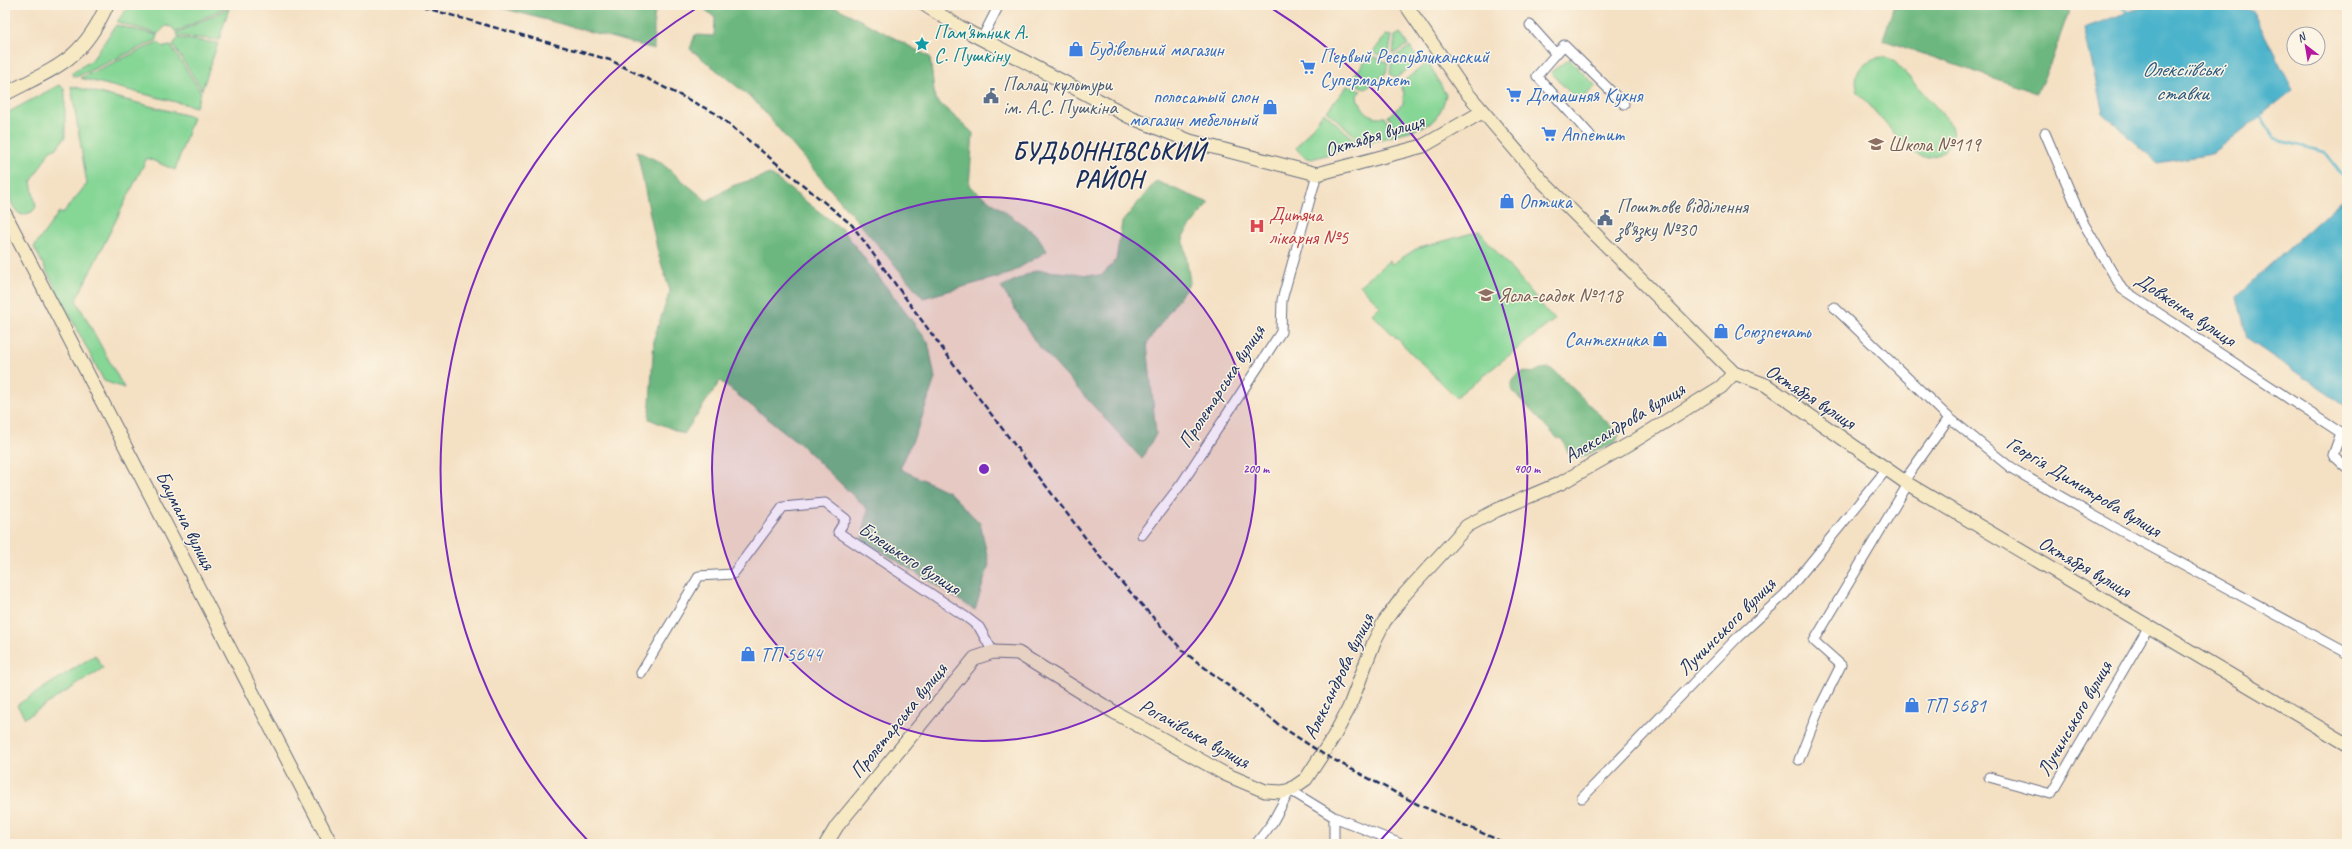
<svg xmlns="http://www.w3.org/2000/svg" width="2352" height="849" font-family="Caveat,sans-serif">
<style>
.green{fill:#86d696;stroke:#50827a}
.forest{fill:#6cb77f;stroke:#44736e}
.water{fill:#4cb3cb;stroke:#347194}
.lines{fill:none;stroke-linecap:round;stroke-linejoin:round}
.stream{stroke:#4cb3cb;stroke-width:2.5}
.street-casing{stroke:#676d81;stroke-width:11}
.secondary-casing{stroke:#676d81;stroke-width:15}
.street{stroke:#fff;stroke-width:9}
.secondary{stroke:#f6e9c3;stroke-width:13}
.rail{stroke:#1b2f5e;stroke-width:2.5;stroke-dasharray:6 3;stroke-linecap:butt}
.ring{fill:none;stroke:#7b2cbf;stroke-width:2}
.labels{text-anchor:middle;stroke-width:3;stroke-linejoin:round;paint-order:stroke}
.culture-label{font-size:20px;fill:#0d838f;stroke:#fcf5e5;text-anchor:start}
.shop-label{font-size:20px;fill:#366cbe;stroke:#fcf5e5;text-anchor:start}
.service-label{font-size:20px;fill:#4e5e75;stroke:#fcf5e5;text-anchor:start}
.street-label{font-size:20px;fill:#1b2f5e;stroke:#fcf5e5}
.education-label{font-size:20px;fill:#785e54;stroke:#fcf5e5;text-anchor:start}
.health-label{font-size:20px;fill:#be3a42;stroke:#fcf5e5;text-anchor:start}
.water-label{font-size:21px;font-style:italic;fill:#2a577f;stroke:#fcf5e5}
.district-label{font-size:24px;font-weight:bold;letter-spacing:1px;fill:#1b2f5e;stroke:#fcf5e5}
.centre{fill:#7b2cbf;stroke:#fcf5e5;stroke-width:2}
.ring-label{font-size:12px;text-anchor:middle;font-weight:bold;fill:#7b2cbf;stroke:#fcf5e5;stroke-width:3;stroke-linejoin:round;paint-order:stroke}
</style>
<rect width="100%" height="100%" fill="#fcf5e5"/>
<filter id="ink" filterUnits="userSpaceOnUse"><feTurbulence type="fractalNoise" baseFrequency=".025" numOctaves="2"/><feDisplacementMap in="SourceGraphic" scale="8" xChannelSelector="R" yChannelSelector="G"/><feConvolveMatrix kernelMatrix="1 2 1 2 8 2 1 2 1" color-interpolation-filters="sRGB"/></filter>
<filter id="wash" filterUnits="userSpaceOnUse"><feTurbulence type="fractalNoise" baseFrequency=".012" numOctaves="4" result="noise"/><feDisplacementMap in="SourceGraphic" scale="16" xChannelSelector="R" yChannelSelector="G"/><feGaussianBlur stdDeviation="0.9" result="paint"/><feColorMatrix in="noise" values="0 0 0 0 0 0 0 0 0 0 0 0 0 0 0 0 0 1.4 0 .05"/><feComposite in="paint" operator="in"/></filter>
<g filter="url(#wash)">
<rect width="100%" height="100%" fill="#f4e0c3"/>
<path class="green" d="M129,5H230L176,32L172,27L166,26L158,34L117,22Z
M229,8L219,40L178,36L177,33Z
M116,25L157,35V40L76,77L73,76L72,73L92,60Z
M1400,33L1408,45L1393,54L1395,36Z
M1386,35L1392,36L1388,59L1373,52Z
M178,38L218,43L202,90L173,45Z
M158,42L163,47L171,46L201,92L196,107L80,78Z
M1410,47L1419,61L1396,78L1390,74L1392,58Z
M1370,55L1388,63L1386,73L1366,89L1350,81Z
M1885,57L1894,61L1948,120C1953,129 1955,137 1948,146C1942,155 1929,160 1918,155C1904,148 1871,106 1858,92C1851,72 1865,57 1885,57Z
M1569,59L1596,86L1578,102L1551,72Z
M1428,62L1446,95C1438,126 1427,126 1398,134L1388,116L1403,104L1404,93L1400,84Z
M59,85L64,88L65,94V137L56,149H51L31,182L36,207L32,212L22,215C0,206 5,137 5,114Z
M1348,85L1361,91L1357,95L1358,101L1360,102C1364,114 1373,118 1385,117L1396,135L1364,144L1327,111Z
M71,86L193,117L175,170L147,158L76,300L124,388L104,381L34,247L59,212L62,214L87,184Z
M1324,112L1360,145L1312,159L1304,157L1296,148Z
M1479,231L1554,320L1456,397L1372,314L1380,306L1360,285L1389,261L1392,264L1416,249Z
M95,655L103,668L25,718L17,705Z"/>
<path class="forest" d="M491,5H656L654,18V49Z
M700,5H832L930,57L935,99L973,133L969,186L1037,235L1047,251L1009,274L923,298L754,100L690,49L695,35L714,36L715,18Z
M1894,5H2071L2051,62L2037,93L1883,40Z
M637,151L660,162L707,201L732,186L770,174L843,230L928,342L935,378L919,426L900,469L949,492L980,523L989,564L975,610L862,539L868,510L800,444L720,381L684,434L649,419L654,338L670,291L658,253Z
M1156,181L1209,203L1183,236L1190,282L1147,343L1156,434L1142,459L1036,343L1001,287L1036,270L1101,276L1116,260L1122,222Z
M1549,368L1555,371L1619,434C1617,449 1603,446 1594,451C1586,455 1585,458 1576,458L1568,452L1562,439L1557,438L1511,389C1512,376 1521,370 1533,373L1540,369Z"/>
<path class="water" d="M2148,5H2239L2253,12L2293,90L2212,154L2158,163L2103,113L2084,28Z
M2347,195V407L2247,339L2237,296Z"/>
<g class="lines">
<path class="stream" d="M2118,5L2131,13
M2258,113L2274,139L2324,152L2347,181"/>
</g>
</g>
<g filter="url(#ink)">
<g class="lines">
<defs>
<path id="street" d="M1530,25L1556,54L1537,76L1590,135
M982,38L999,5
M1556,54L1564,45L1624,104
M2045,133L2084,224L2122,289L2341,433L2333,455L2347,468
M1834,307L1947,416L2011,468L2114,527L2347,653
M1904,481L1949,418
M1142,535L1182,483L1281,332L1282,300L1317,174
M641,673L699,576L733,574L783,507L825,503L846,519L838,532L966,617L979,627L993,652
M1799,760L1819,709L1841,665L1814,641L1908,484
M1989,777L2051,794L2149,626
M1582,798L1737,638L1785,594L1886,470
M1334,817L1401,844
M1256,844L1272,823L1290,790L1334,817V844"/>
<path id="secondary" d="M925,5L961,28L1130,117L1190,141L1317,174L1423,146L1482,112
M1406,5L1462,87L1543,182L1734,373L1766,385L1908,484L2347,744
M5,94C56,67 82,61 107,5
M5,214L331,844
M826,844L837,826L975,658L993,652L1018,653L1114,712L1225,774L1265,791L1282,792L1290,790L1306,779L1334,736L1349,708L1374,642L1384,622L1404,595L1467,526L1497,510L1561,483L1631,443L1721,387L1734,373"/>
</defs>
<use href="#street" class="street-casing"/>
<use href="#secondary" class="secondary-casing"/>
<use href="#street" class="street"/>
<use href="#secondary" class="secondary"/>
<path class="rail" d="M415,5L610,60L715,113L852,225L972,389L1107,566L1183,651L1282,727L1323,754L1417,804L1507,844"/>
</g>
</g>
<circle cx="984" cy="469" r="272" fill="#7b2cbf" fill-opacity=".12"/>
<g class="ring">
<circle cx="984" cy="469" r="272"/>
<path d="M590 843A543 543 0 0 1 700 6M1268 6A543 543 0 0 1 1378 843"/>
</g>
<defs>
<symbol id="sight-bare" viewBox="-9 -9 18 18"><path d="M0-6L1.8-2.2L6-1.7L2.9 1.2L3.7 5.4L0 3.3L-3.7 5.4L-2.9 1.2L-6-1.7L-1.8-2.2Z" fill="#0f9aa8" stroke="#fcf5e5" stroke-width="2.5" paint-order="stroke"/></symbol>
<symbol id="shop-bare" viewBox="-9 -9 18 18"><path d="M-5-2.5h2.3a2.7 3.5 0 0 1 5.4 0H5L5.5 6h-11ZM-1.5-2.5h3a1.5 2.3 0 0 0-3 0Z" fill="#3f7fe0" stroke="#fcf5e5" stroke-width="2.5" paint-order="stroke"/></symbol>
<symbol id="supermarket-bare" viewBox="-9 -9 18 18"><path d="M-6-5.5h2.5l.6 2H6L4.5 2H-2.5L-4.4-4H-6ZM-1.5 3.2a1.3 1.3 0 1 0 .1 0ZM3 3.2a1.3 1.3 0 1 0 .1 0Z" fill="#3f7fe0" stroke="#fcf5e5" stroke-width="2.5" paint-order="stroke"/></symbol>
<symbol id="civic-bare" viewBox="-9 -9 18 18"><path d="M-.6-6.5H3V-4.5H.6V-3L4-1V1h2V6H-6V1h2V-1L-.6-3ZM-1.2 2.5V6h2.4V2.5Z" fill="#5c6f8a" stroke="#fcf5e5" stroke-width="2.5" paint-order="stroke"/></symbol>
<symbol id="school-bare" viewBox="-9 -9 18 18"><path d="M0-5L7-2L0 1L-7-2ZM-4 1L0 2.5L4 1V4Q0 6-4 4Z" fill="#8d6e63" stroke="#fcf5e5" stroke-width="2.5" paint-order="stroke"/></symbol>
<symbol id="hospital-bare" viewBox="-9 -9 18 18"><path d="M-5-5h3v3.5h4V-5h3V5h-3V1.5h-4V5h-3Z" fill="#e0444e" stroke="#fcf5e5" stroke-width="2.5" paint-order="stroke"/></symbol>
</defs>
<g fill-rule="evenodd">
<use href="#sight-bare" x="911" y="33" width="22" height="22"/>
<use href="#shop-bare" x="1065" y="38" width="22" height="22"/>
<use href="#supermarket-bare" x="1297" y="56" width="22" height="22"/>
<use href="#supermarket-bare" x="1503" y="84" width="22" height="22"/>
<use href="#civic-bare" x="980" y="85" width="22" height="22"/>
<use href="#shop-bare" x="1259" y="96" width="22" height="22"/>
<use href="#supermarket-bare" x="1538" y="123" width="22" height="22"/>
<use href="#school-bare" x="1865" y="133" width="22" height="22"/>
<use href="#shop-bare" x="1496" y="190" width="22" height="22"/>
<use href="#civic-bare" x="1594" y="207" width="22" height="22"/>
<use href="#hospital-bare" x="1246" y="215" width="22" height="22"/>
<use href="#school-bare" x="1475" y="284" width="22" height="22"/>
<use href="#shop-bare" x="1710" y="320" width="22" height="22"/>
<use href="#shop-bare" x="1649" y="328" width="22" height="22"/>
<use href="#shop-bare" x="737" y="643" width="22" height="22"/>
<use href="#shop-bare" x="1901" y="694" width="22" height="22"/>
</g>
<g class="labels">
<g class="culture-label">
<text x="934" y="39">Пам'ятник А.<tspan x="934" dy="23">С. Пушкіну</tspan></text>
</g>
<g class="shop-label">
<text x="1088" y="56">Будівельний магазин</text>
<text x="1320" y="63">Первый Республиканский<tspan x="1320" dy="23">Супермаркет</tspan></text>
<text x="1526" y="102">Домашняя Кухня</text>
<text x="1258" y="103" text-anchor="end">полосатый слон<tspan x="1258" dy="23">магазин мебельный</tspan></text>
<text x="1561" y="141">Аппетит</text>
<text x="1519" y="208">Оптика</text>
<text x="1733" y="338">Союзпечать</text>
<text x="1648" y="346" text-anchor="end">Сантехника</text>
<text x="760" y="661">ТП 5644</text>
<text x="1924" y="712">ТП 5681</text>
</g>
<g class="service-label">
<text x="1003" y="91">Палац культури<tspan x="1003" dy="23">ім. А.С. Пушкіна</tspan></text>
<text x="1617" y="213">Поштове відділення<tspan x="1617" dy="23">зв'язку №30</tspan></text>
</g>
<g class="street-label">
<text transform="translate(1374 135) rotate(-17)" y="7">Октября вулиця</text>
<text transform="translate(2186 309) rotate(34)" y="7">Довженка вулиця</text>
<text transform="translate(1221 386) rotate(-57)" y="7">Пролетарська вулиця</text>
<text transform="translate(1811 396) rotate(33)" y="7">Октября вулиця</text>
<text transform="translate(1624 422) rotate(-31)" y="7">Александрова вулиця</text>
<text transform="translate(2084 486) rotate(31)" y="7">Георгія Димитрова вулиця</text>
<text transform="translate(186 520) rotate(63)" y="7">Баумана вулиця</text>
<text transform="translate(910 558) rotate(33)" y="7">Білецького вулиця</text>
<text transform="translate(2085 566) rotate(30)" y="7">Октября вулиця</text>
<text transform="translate(1726 626) rotate(-45)" y="7">Лучинського вулиця</text>
<text transform="translate(1338 676) rotate(-64)" y="7">Александрова вулиця</text>
<text transform="translate(2074 718) rotate(-60)" y="7">Лучинського вулиця</text>
<text transform="translate(898 720) rotate(-51)" y="7">Пролетарська вулиця</text>
<text transform="translate(1195 733) rotate(29)" y="7">Рогачівська вулиця</text>
</g>
<g class="education-label">
<text x="1888" y="151">Школа №119</text>
<text x="1498" y="302">Ясла-садок №118</text>
</g>
<g class="health-label">
<text x="1269" y="221">Дитяча<tspan x="1269" dy="23">лікарня №5</tspan></text>
</g>
<g class="water-label">
<text x="2182" y="76">Олексіївські<tspan x="2182" dy="24">ставки</tspan></text>
</g>
<g class="district-label">
<text x="1109" y="159">БУДЬОННІВСЬКИЙ<tspan x="1109" dy="28">РАЙОН</tspan></text>
</g>
</g>
<circle cx="984" cy="469" r="6" class="centre"/>
<g class="ring-label">
<text x="1256" y="473">200 m</text>
<text x="1527" y="473">400 m</text>
</g>
<rect width="2352" height="849" fill="none" stroke="#fcf5e5" stroke-width="20"/>
<g transform="translate(2306 46) rotate(329)"><circle r="19" fill="#fcf5e5" stroke="#a2a6af"/>
<path d="M0-3L7 15L0 10L-7 15Z" fill="#b5179e"/>
<text y="-6" font-size="11" font-weight="bold" text-anchor="middle" fill="#1b2f5e">N</text>
</g>
</svg>
